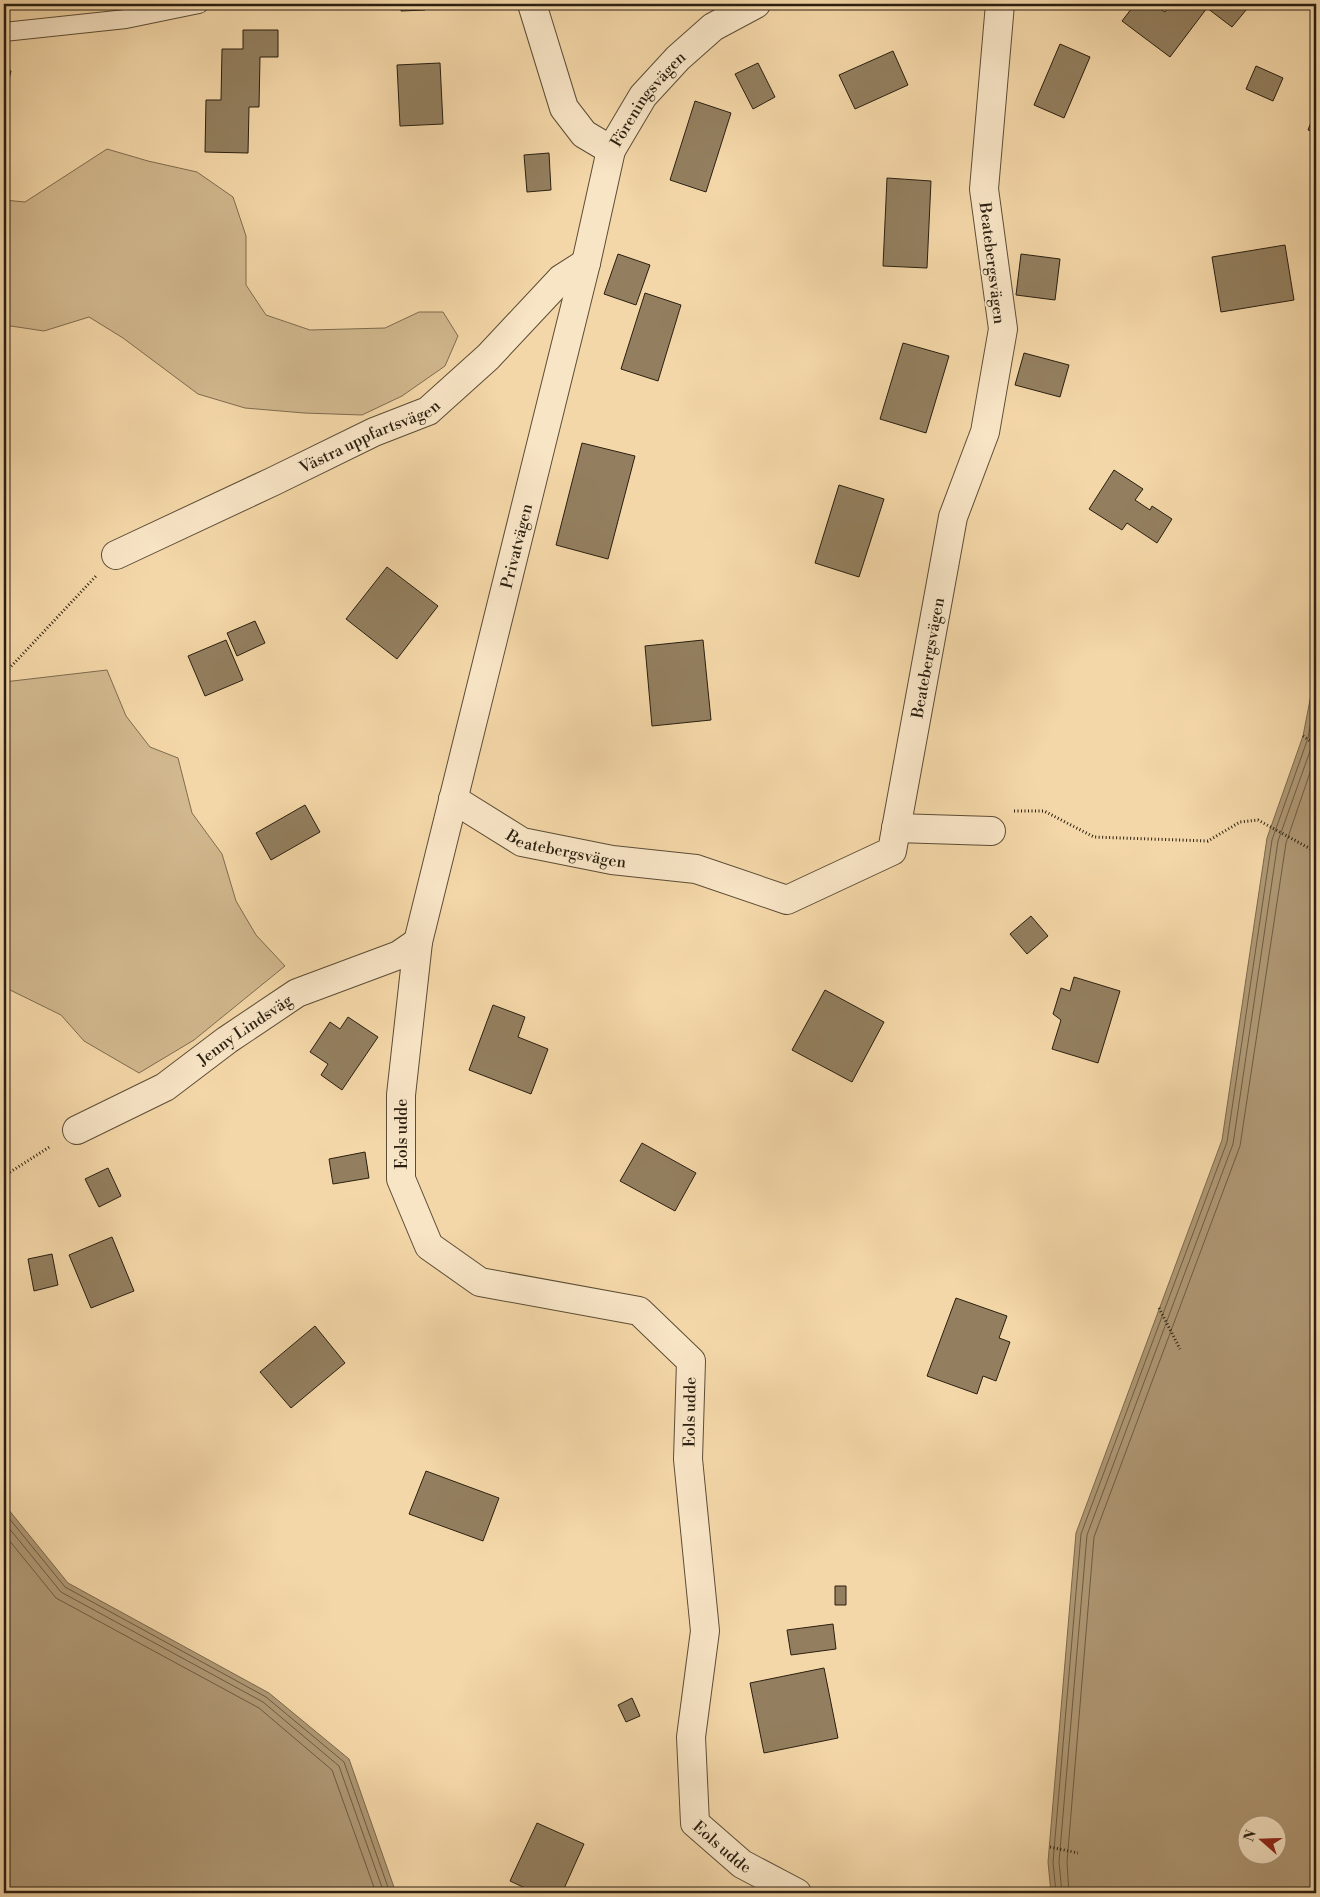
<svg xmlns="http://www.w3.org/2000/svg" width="1320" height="1897" font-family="'Libre Bodoni',serif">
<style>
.green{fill:#d2b88e;stroke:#7e6c4f}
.water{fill:#af9874;stroke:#7a684c;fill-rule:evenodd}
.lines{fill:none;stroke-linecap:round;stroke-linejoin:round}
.shore{stroke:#6c5c42;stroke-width:1}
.building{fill:#937f5f;stroke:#2a1f10}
.lane-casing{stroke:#5c4d36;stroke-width:20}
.street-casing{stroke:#5c4d36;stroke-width:30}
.path{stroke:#2a1f10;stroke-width:3;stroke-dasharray:1 2.5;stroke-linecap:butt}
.lane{stroke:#f8e5c6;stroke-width:18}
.street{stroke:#f8e5c6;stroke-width:28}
.labels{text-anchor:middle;stroke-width:4;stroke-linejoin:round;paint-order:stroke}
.street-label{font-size:16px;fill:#2a1f10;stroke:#f8e5c6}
</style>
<rect width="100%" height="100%" fill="#f4d7a8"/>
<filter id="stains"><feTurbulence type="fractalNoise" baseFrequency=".004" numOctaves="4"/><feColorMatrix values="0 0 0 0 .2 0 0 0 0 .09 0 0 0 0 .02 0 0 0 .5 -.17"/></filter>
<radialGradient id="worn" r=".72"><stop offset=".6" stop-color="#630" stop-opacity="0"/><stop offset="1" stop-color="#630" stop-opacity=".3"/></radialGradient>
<path class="green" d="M107,149L148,161L197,172L233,197L246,236V285L266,315L310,330L385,328L419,312H443L458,336L445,366L402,396L362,415L304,413L245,408L198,394L123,338L89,317L44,331L4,325V200L25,202Z
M107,670L126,716L150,747L178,758L192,813L222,854L236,901L256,935L285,966L194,1040L139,1073L84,1041L61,1015L4,987V682Z"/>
<path class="water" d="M1316,669V1893H1051L1048,1862L1076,1533L1222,1140L1267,838L1303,736ZM1248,1824H1278V1854H1248Z
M4,1504L68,1583L269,1693L349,1759L396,1893H4Z"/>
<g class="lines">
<path class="shore" d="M4,1512L65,1587L266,1697L344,1762L390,1893
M4,1522L61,1592L263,1702L339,1766L384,1893
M4,1534L56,1598L259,1708L332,1770L376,1893
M1056,1893L1053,1862L1081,1534L1227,1142L1272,840L1308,738L1316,695
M1062,1893L1059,1862L1087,1535L1233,1144L1278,841L1314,740L1316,727
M1069,1893L1067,1862L1094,1537L1240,1146L1286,843L1316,755"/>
</g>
<path class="building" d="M401,4H424L425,10L401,11Z
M1135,4H1153L1165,12L1171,4H1251L1232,27L1207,8L1170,57L1122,21Z
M243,30H278V57H260L259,107H249L248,153L205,152L206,100H221L222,49H243Z
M1060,44L1090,57L1064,118L1034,105Z
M893,51L908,85L855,109L839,75Z
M440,63L443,124L400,126L397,65Z
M758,63L775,97L753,109L735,74Z
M1256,66L1283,78L1273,101L1246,89Z
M4,69L11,71L4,100Z
M695,101L731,113L706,192L670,180Z
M1316,109V133L1308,130Z
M549,153L551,190L527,192L524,155Z
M887,178L931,181L927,268L883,266Z
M1285,245L1294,300L1221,312L1212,257Z
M618,254L650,265L636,305L604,294Z
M1021,254L1060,259L1055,300L1016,295Z
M645,293L681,305L658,381L621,369Z
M903,343L949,356L926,433L880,419Z
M1024,353L1069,365L1060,397L1015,385Z
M582,443L635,456L608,559L556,545Z
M1114,470L1143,489L1135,500L1150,510L1152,506L1172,519L1157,543L1127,523L1122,530L1089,509Z
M839,485L884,499L859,577L815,563Z
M387,567L438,606L397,659L346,619Z
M255,621L265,643L237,656L227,633Z
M226,640L243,680L205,696L188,656Z
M703,640L711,720L652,726L645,646Z
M305,805L320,832L271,860L256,833Z
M1031,916L1048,936L1027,954L1010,934Z
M1074,977L1120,991L1098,1063L1052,1049L1061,1020L1053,1014L1061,988L1070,991Z
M825,990L884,1022L852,1082L792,1050Z
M493,1005L525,1017L518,1037L548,1049L531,1094L469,1070Z
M348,1017L378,1037L342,1090L321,1075L328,1064L310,1052L330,1022L340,1029Z
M642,1143L696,1173L675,1211L620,1181Z
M365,1152L369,1178L333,1184L329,1159Z
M108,1168L121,1196L99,1207L85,1179Z
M112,1237L134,1291L91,1308L69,1255Z
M52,1254L58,1285L34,1291L28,1259Z
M956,1298L1007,1316L999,1338L1010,1342L996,1381L983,1376L977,1394L927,1376Z
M315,1326L345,1363L291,1408L260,1372Z
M426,1471L499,1498L483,1541L409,1514Z
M835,1586H846V1605H835Z
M833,1624L836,1649L791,1655L787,1630Z
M824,1668L838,1738L764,1753L750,1683Z
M632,1698L640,1716L626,1722L618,1705Z
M537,1823L584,1844L562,1893H536L510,1881Z"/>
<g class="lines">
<defs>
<path id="lane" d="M4,32L126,19L199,4"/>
<g id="street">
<path id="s1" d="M532,4L564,108L584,134L611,150L643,96L678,58L713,27L756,4"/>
<path id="s2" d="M611,150L586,263L418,942L401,1095V1179L429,1246L480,1282L639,1311L691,1361L688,1459L705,1631L691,1737L695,1823L742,1864L797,1893"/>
<path id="s3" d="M116,555L274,481L374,432L428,411L488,357L561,279L586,263"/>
<path id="s4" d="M453,799L522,842L612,860L696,869L787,900L892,851L953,517L985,432L1003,329L984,189L1000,4"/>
<path d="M896,828L991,831"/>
<path id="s5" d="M77,1130L165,1087L227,1040L297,993L399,955L418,942"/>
</g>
</defs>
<use href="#lane" class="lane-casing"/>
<use href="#street" class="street-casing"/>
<path class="path" d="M4,674L96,576
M1303,736L1316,745
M1014,811H1044L1094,837L1208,841L1240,822L1258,820L1316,852
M4,1176L51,1146
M1159,1308L1180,1349
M1050,1847L1078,1853"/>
<use href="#lane" class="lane"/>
<use href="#street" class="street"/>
</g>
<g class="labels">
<g class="street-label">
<text dy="6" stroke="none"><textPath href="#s1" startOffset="236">Föreningsvägen</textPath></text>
<text transform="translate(993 263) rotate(83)" y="6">Beatebergsvägen</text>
<text dy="6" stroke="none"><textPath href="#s3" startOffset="280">Västra uppfartsvägen</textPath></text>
<text transform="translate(516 546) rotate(-76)" y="6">Privatvägen</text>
<text dy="6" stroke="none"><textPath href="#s4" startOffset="666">Beatebergsvägen</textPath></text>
<text dy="6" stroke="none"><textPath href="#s4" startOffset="126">Beatebergsvägen</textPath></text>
<text dy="6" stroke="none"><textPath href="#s5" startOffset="196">Jenny Lindsväg</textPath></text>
<text transform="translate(401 1134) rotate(-90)" y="6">Eols udde</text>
<text transform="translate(689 1412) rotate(-89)" y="6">Eols udde</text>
<text dy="6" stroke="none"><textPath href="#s2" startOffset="1922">Eols udde</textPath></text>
</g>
</g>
<rect width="1320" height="1897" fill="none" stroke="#f4d7a8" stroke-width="20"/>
<rect x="5" y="5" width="1310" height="1887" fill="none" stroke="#2a1f10" stroke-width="2.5"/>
<rect x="10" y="10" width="1300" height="1877" fill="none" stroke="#2a1f10"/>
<g transform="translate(1262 1840) rotate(290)"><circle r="24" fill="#f8e5c6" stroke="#a6967d"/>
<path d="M0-4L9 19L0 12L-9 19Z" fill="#8f2418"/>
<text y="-8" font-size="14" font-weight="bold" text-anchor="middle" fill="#2a1f10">N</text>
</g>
<rect width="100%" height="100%" filter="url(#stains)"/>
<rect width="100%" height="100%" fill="url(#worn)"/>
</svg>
